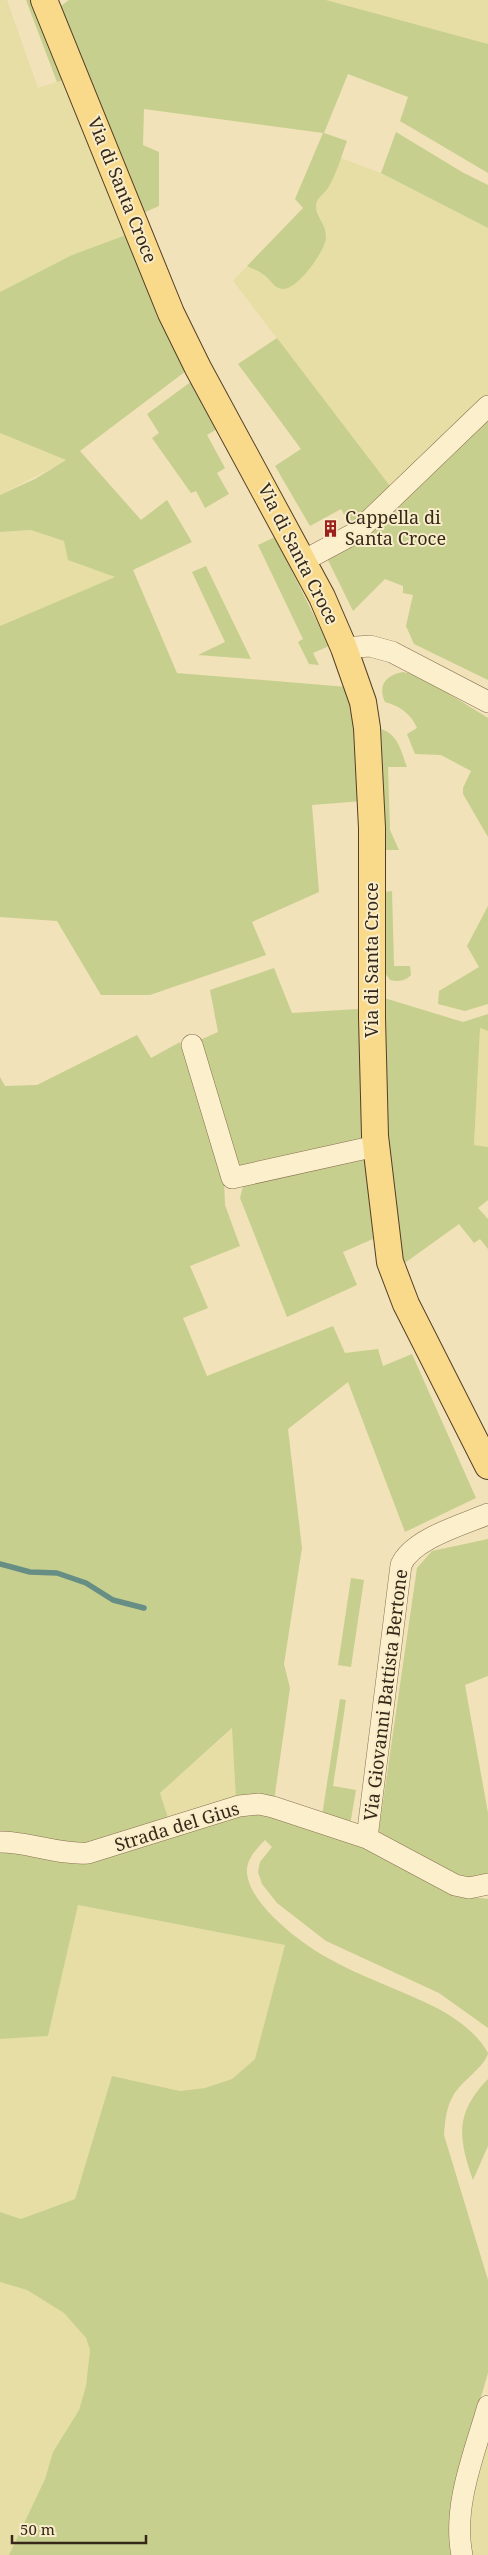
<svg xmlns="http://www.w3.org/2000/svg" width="488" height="2555" font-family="'Noto Serif',serif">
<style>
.farmland{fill:#e7dea6}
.green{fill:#c6cf8d}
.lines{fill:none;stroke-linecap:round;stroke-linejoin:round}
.stream{stroke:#668e85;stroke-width:5.5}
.minor-casing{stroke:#887052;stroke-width:22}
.major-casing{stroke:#553e28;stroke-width:28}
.minor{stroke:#fcefcc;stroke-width:21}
.major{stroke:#f9da8b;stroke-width:26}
.labels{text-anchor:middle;stroke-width:4;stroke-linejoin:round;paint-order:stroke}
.street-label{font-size:18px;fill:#362819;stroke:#f8ecc9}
.poi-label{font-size:18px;fill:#362819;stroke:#f8ecc9;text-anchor:start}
</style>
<rect width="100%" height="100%" fill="#f1e2b9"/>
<path class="farmland" d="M0,0H7L38,88L69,78L126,235L72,255L0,292Z
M326,0H488V44Z
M341,158L381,173L488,228V401L390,486L233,281L247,266L263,274L274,285L282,289L303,276L327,235L316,207L318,199L330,184Z
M0,433L67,460L0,495Z
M31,530L65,541L69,560L116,577L0,626V532Z
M480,1027L488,1031V1147L474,1145Z
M233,1728L236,1799L169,1821L160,1793Z
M78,1905L285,1945L255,2059L232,2079L205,2088L180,2091L112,2076L75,2199L21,2219L0,2212V2039L48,2036Z
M0,2282L27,2290L64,2313L86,2338L90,2350L86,2386L79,2410L53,2452L45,2479L9,2555H0Z
M488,2441V2555H469V2514Z"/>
<path class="green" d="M26,0H33L69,78L57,82Z
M69,0H326L488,44V173L400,121L408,97L348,74L324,133L347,141C341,157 337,173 328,188C324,194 316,198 316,207C317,217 326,225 326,236C327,249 297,291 282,289C274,288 270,279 264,275C259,271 253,269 247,266L303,208L295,199L323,133L144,109L143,145L159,152V206L141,214L58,8Z
M396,132L462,172L488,185V228L381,173Z
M126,235L161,324L186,371L80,451L141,520L167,500L192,542L133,570L177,673L347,687L355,705L362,801L312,805L319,892L252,922L266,955L150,995H101L57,921L0,917V626L115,577L68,560L64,541L31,530L0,532V495L35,479L66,460L0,433V292L72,255Z
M277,338L390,486L458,420L461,423L352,529L341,509L310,526L275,466L301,449L238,364Z
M192,381L219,428L207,435L225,468L217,473L229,494L205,508L196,491L191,493L152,438L159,433L147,414Z
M488,413V680L414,644L406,626L413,595L403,593V586L385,579L353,611L325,554Z
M275,537L329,646L313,653L319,665L309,664L298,642L303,639L258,545Z
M206,566L251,659L198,655L225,642L192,572Z
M403,672L420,676L488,718V837L463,794V788L471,771L441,755L415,754L407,734L417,728C411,714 400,706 385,702C377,684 387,675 403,672Z
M381,729C398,734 401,751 407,767H388L390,830L399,850H384Z
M392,891L394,966H410L411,975C405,981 399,982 390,980L385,973L384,892Z
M488,906V1004L465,1011L438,1004L439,991L479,967L467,946Z
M274,968L292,1013L358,1009L364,1142L239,1168L200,1040L218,1032L210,990Z
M381,997L463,1022L488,1014V1031L480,1028L474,1145L488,1147V1200L478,1208L488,1219V1249L480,1239L474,1243L459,1224L402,1265L384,1131Z
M137,1035L151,1058L180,1042L217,1152L224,1180L225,1205L240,1246L190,1266L208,1308L183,1318L207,1376L333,1326L345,1353L378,1349L383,1366L412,1354L476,1498L405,1532L348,1382L288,1429L302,1548L284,1664L290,1688L274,1801L236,1799L232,1728L160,1793L169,1821L90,1847L0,1835V1077L5,1086L37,1085Z
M366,1154L373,1239L343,1252L357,1285L287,1317L240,1198L244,1182Z
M488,1539V1676L465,1685L488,1813V1874L468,1881L378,1836L417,1568L432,1551Z
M351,1578L364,1580L351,1667L338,1665Z
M340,1699L346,1700L333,1786L356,1790L350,1825L322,1816Z
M250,1811L347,1837L463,1896L488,1899V2028L439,1993L326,1941L277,1903L262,1884L258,1872L260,1862L272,1847L265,1840C257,1848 248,1858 247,1869C245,1901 300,1943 326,1957C361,1977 401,1990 437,2008C457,2019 478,2034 488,2053C486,2066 460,2082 453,2096C446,2108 445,2122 444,2135L488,2280V2373L472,2428L453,2555H9L45,2479L53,2452L79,2410L86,2386L90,2350L86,2338L64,2313L27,2290L0,2282V2212L21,2219L75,2199L112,2076L180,2091L205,2088L232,2079L255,2059L285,1945L78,1905L48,2036L0,2039V1848L84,1861Z
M488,2079V2146L473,2180C458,2138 455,2113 488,2079Z"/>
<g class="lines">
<path class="stream" d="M0,1564L30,1572L57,1573L86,1583L113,1600L144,1608"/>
<defs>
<path id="minor" d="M303,561L357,532L488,406
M344,648L370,646L392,652L488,702
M192,1045L232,1178L376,1146
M367,1838L401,1565C412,1539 462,1525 488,1514
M0,1842C30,1842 58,1855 88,1853L239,1806L259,1804L273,1807L367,1838L455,1885L469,1888L488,1884
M462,2555C452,2506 475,2452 488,2406"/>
<path id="major" d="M44,0L171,313L198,368L322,597L344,648L363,702L367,728L372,828V1018L375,1136L390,1262L406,1304L488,1466"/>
</defs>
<use href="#minor" class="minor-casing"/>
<use href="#major" class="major-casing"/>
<use href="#minor" class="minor"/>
<use href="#major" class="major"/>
</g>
<defs>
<symbol id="building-bare" viewBox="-9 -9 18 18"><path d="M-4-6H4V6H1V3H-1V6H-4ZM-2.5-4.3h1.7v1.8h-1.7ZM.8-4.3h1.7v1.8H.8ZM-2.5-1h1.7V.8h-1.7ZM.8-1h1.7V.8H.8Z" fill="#9c201e" stroke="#f8ecc9" stroke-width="2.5" paint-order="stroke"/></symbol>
</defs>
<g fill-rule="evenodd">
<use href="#building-bare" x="318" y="516" width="25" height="25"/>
</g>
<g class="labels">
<g class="street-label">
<text transform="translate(122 190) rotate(68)" y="6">Via di Santa Croce</text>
<text transform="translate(298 554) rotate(63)" y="6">Via di Santa Croce</text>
<text transform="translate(372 960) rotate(-90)" y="6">Via di Santa Croce</text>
<text transform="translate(386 1695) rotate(-83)" y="6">Via Giovanni Battista Bertone</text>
<text transform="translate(177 1827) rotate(-17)" y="6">Strada del Gius</text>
</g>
<g class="poi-label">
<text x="345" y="524">Cappella di<tspan x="345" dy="21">Santa Croce</tspan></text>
</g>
</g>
<path d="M12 2535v8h134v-8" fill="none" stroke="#362819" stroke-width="2.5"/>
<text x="20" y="2535" font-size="15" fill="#362819" stroke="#f8ecc9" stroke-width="4" paint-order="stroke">50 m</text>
</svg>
